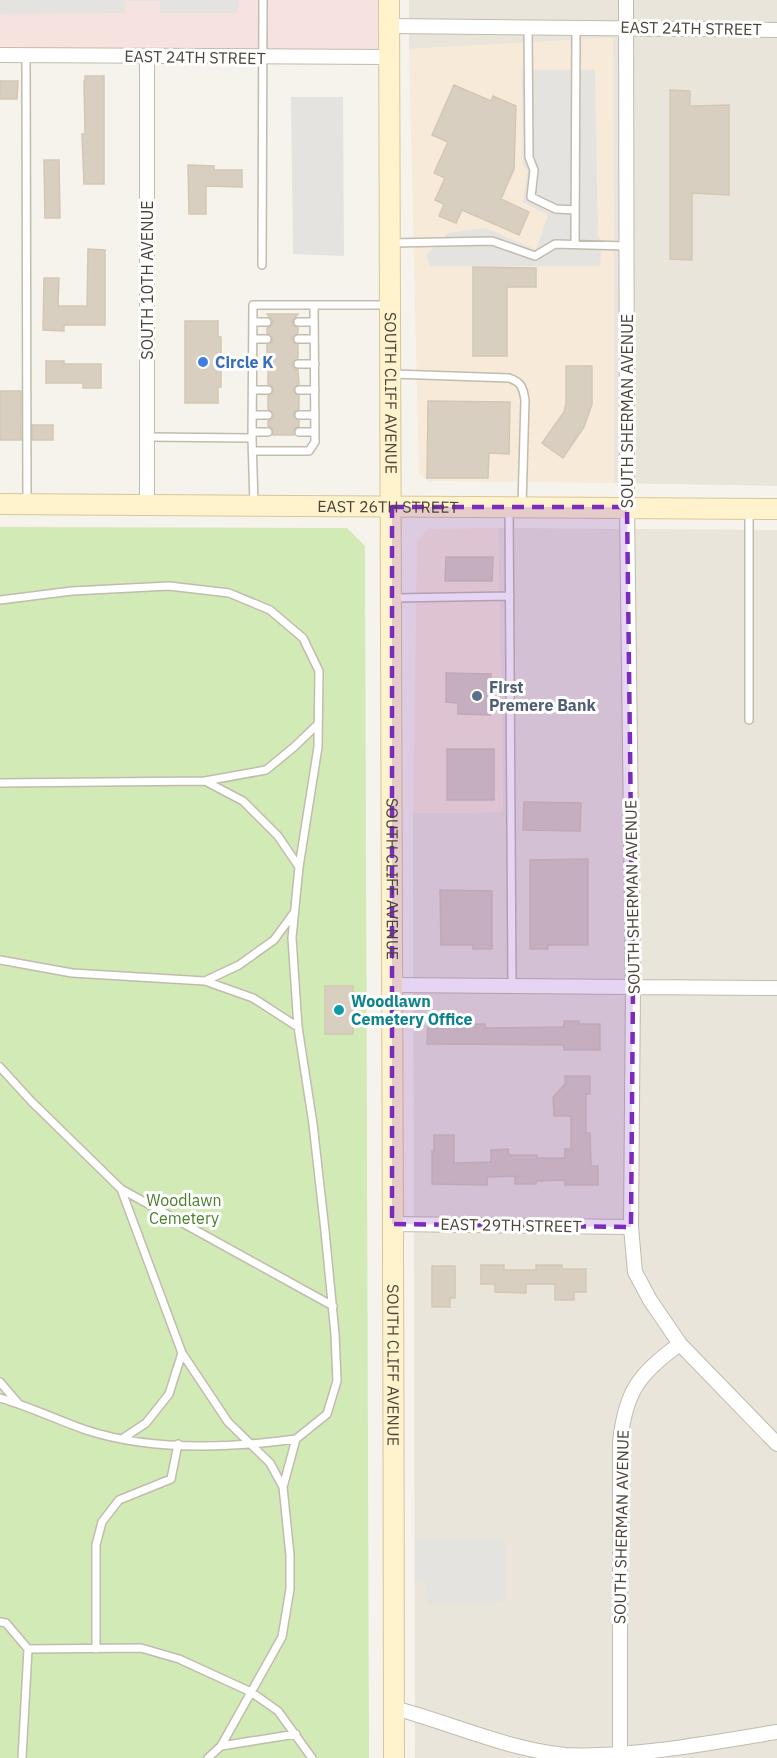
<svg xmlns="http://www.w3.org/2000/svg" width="777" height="1758" font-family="'IBM Plex Sans',sans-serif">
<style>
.residential{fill:#eae5da}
.commercial{fill:#f7ead8}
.medical{fill:#f6e3e0}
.green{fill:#d2eab5}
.parking{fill:#e5e3e0}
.building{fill:#d8cfc1;stroke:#d3c7b4;stroke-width:1.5}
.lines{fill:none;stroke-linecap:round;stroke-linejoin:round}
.lane-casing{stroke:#c2bbae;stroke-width:10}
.street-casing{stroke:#c2bbae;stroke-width:16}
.secondary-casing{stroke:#d6c79b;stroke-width:22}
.lane{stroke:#fff;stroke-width:7}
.street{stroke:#fff;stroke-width:14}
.secondary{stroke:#fff3cd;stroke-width:20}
.marked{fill:#7b2cbf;fill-opacity:0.2;stroke:#7b2cbf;stroke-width:4.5;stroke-dasharray:12 8;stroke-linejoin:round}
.shop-dot{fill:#3f7fe0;stroke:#fff;stroke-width:2}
.service-dot{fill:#5c6f8a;stroke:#fff;stroke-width:2}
.culture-dot{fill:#0f9aa8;stroke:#fff;stroke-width:2}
.labels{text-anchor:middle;stroke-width:6;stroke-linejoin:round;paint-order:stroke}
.street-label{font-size:16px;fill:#4b4439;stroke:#fff}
.shop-label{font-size:16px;font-weight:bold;fill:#366cbe;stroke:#fff;text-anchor:start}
.service-label{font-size:16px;font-weight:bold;fill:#4e5e75;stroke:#fff;text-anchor:start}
.culture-label{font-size:16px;font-weight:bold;fill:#0d838f;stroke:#fff;text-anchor:start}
.park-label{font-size:16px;fill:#4a7f2a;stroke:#fff}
</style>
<rect width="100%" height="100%" fill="#f6f3ec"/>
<path class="residential" d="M409,0H777V486L614,483L613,38L409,49Z
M498,528L777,530V1758H415L413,813L503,812Z"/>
<path class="commercial" d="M613,38L614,483L428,481L419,474L409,49Z
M498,528L503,812L413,813L417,541L428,529Z"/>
<path class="medical" d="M0,0H389V57L0,55Z"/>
<path class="green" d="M0,527L347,528L365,546L369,1758H0Z"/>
<path class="parking" d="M0,0H254H239L238,13H160V1H125V13L0,14Z
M522,70H595L598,237L602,240L600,266H430L426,255L448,233L486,228L536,250L548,215L523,202L528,171L523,164Z
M291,97H343L344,256L293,254Z
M506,1540V1602L428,1604L426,1583L415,1579V1541Z"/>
<path class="building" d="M85,76H104V184H84L82,134H85L84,81H85Z
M0,81H18L17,99H0Z
M454,85L491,101L493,96L516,106L514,169L501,199L529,212L519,235L462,210L456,223L439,216L444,204L435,200L445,178L434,173L448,142L432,135Z
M670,90L690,91V106L729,105V195L692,193V260L670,259Z
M44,160H59L60,218H45Z
M188,165L214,166V170H242V187L206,186V214H189Z
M88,249L105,250V325H64V331L43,330L44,278H59L58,306H87Z
M473,267L536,268V287H507V356H473Z
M267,314H298L292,321L293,325L298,328V333L292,338L293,342L298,345V358L292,363L293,367L298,370L299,384L294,387L293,391L299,396V409L294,412L293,416L299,421V426L294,429V435H273V429L268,426V421L273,418L274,414L268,409V396L273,393L274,389L271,385L268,384V370L273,367L274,363L271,359L267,358V345L272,342L273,338L267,333V328L272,325L273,321Z
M185,321H218V337H221V387H218V403H185Z
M46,361H64V364H101V388H83V383H46Z
M566,366H592V404L584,427L563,458L542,443L564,412L566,404Z
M0,391H21V440H0Z
M428,401L510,402L509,454L489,453L488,478H427Z
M32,425H53V440H32Z
M446,557H493L492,581H445Z
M446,673L491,674L490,715L458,714V703L446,702Z
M447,749H494V800H447Z
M524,802L581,803L580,831L523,830Z
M588,859V945H548V949H530V860Z
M440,890L492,891V949H473V945H441Z
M325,986H353V1034H325Z
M428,1021H459V1024H485V1028L564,1027V1021H579V1024H600V1050H564V1045L427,1044Z
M565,1076H590V1094H586V1133H590L591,1166H598V1185H565V1180L536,1181V1184H515V1176L487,1177V1185L432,1184V1151H434V1135H454V1163L491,1162V1150L508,1149L509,1155H537V1158H565V1149H571V1116H554L553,1097L565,1084Z
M481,1265H504V1270H536V1265H562V1269H586V1292H574V1300H555V1284H526V1293L495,1292V1284H481Z
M432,1266H455V1298H450V1307H432Z"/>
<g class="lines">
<defs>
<path id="lane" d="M528,27L529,157L534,170L531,197L556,209L575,210
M26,55L27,502
M392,243L492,241L535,256L555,244L626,246
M575,244L576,28
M262,265L263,0
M253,322H267
M298,322H314
M253,339H267
M298,339H314
M253,364H268
M298,364H315
M394,374L509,378C521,382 523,387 525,400L522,505
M253,390H268
M299,390H315
M253,415H268
M299,415H315
M252,432H268
M299,432H315
M147,437L252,438L254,504
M252,438L253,305H388
M253,451H309L315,442L314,305
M509,508L512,985
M749,511V720
M395,598L510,596
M0,600L72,591L169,586L229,593L270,610L303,638L319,671L318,747L299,867L292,938L298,1027L313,1124L325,1231L335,1334L337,1381L327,1414L296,1439L283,1487L290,1555V1589L282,1637L221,1746L208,1758
M205,781L266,770L294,747L318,724
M0,783L205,781L243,801L278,836L299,867
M0,960L72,973L205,981L253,998L298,1027
M205,981L239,965L274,940L293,914
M0,1067L31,1101L121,1189L333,1306
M121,1189L182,1353L228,1422L270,1463L283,1487
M0,1382L18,1403
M0,1398C29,1406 57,1420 86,1430C150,1451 230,1448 296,1439
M122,1439L146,1423L169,1394L182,1353
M0,1622L6,1623L28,1649L141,1648L179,1659L251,1692L278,1711L312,1758
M96,1649V1545L102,1522L119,1500L171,1479L178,1444
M221,1746L296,1734
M22,1758L28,1649"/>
<path id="street" d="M626,0L627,507L633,987L631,1227L635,1272L650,1300L680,1344L777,1444
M390,26L777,30
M0,55L389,57
M147,56V505
M392,985L777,988
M392,1224L631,1227
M394,1708C451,1723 506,1749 565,1755C631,1758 711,1743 777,1732
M620,1758V1443C625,1392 639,1373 680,1344"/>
<g id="secondary">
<path id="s1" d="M389,0C393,586 393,1172 394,1758"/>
<path id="s2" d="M0,504L777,509"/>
</g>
</defs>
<use href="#lane" class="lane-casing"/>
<use href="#street" class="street-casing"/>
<use href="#secondary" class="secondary-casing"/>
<use href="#lane" class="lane"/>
<use href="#street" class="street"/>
<use href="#secondary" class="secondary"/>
</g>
<path class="marked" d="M392,507H627L633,987L631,1227L392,1224Z"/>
<circle class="shop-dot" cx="203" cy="362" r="6"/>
<circle class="service-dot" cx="477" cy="696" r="6"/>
<circle class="culture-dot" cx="339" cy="1010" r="6"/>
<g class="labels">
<g class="street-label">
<text transform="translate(691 28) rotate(1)" y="6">EAST 24TH STREET</text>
<text transform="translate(195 57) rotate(1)" y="6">EAST 24TH STREET</text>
<text transform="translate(147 280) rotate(-90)" y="6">SOUTH 10TH AVENUE</text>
<text dy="6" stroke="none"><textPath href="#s1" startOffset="393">SOUTH CLIFF AVENUE</textPath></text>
<text transform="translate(627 411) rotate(-90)" y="6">SOUTH SHERMAN AVENUE</text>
<text dy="6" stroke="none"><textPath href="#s2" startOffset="388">EAST 26TH STREET</textPath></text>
<text dy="6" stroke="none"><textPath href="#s1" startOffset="879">SOUTH CLIFF AVENUE</textPath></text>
<text transform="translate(632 897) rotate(-91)" y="6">SOUTH SHERMAN AVENUE</text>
<text transform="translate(511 1225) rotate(1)" y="6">EAST 29TH STREET</text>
<text dy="6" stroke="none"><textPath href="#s1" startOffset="1365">SOUTH CLIFF AVENUE</textPath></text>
<text transform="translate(621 1527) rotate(-89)" y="6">SOUTH SHERMAN AVENUE</text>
</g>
<g class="shop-label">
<text x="215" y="368">Circle K</text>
</g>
<g class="service-label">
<text x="489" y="693">First<tspan x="489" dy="18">Premere Bank</tspan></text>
</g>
<g class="culture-label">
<text x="351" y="1007">Woodlawn<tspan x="351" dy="18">Cemetery Office</tspan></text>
</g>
<g class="park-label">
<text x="184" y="1206">Woodlawn<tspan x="184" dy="18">Cemetery</tspan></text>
</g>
</g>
</svg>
